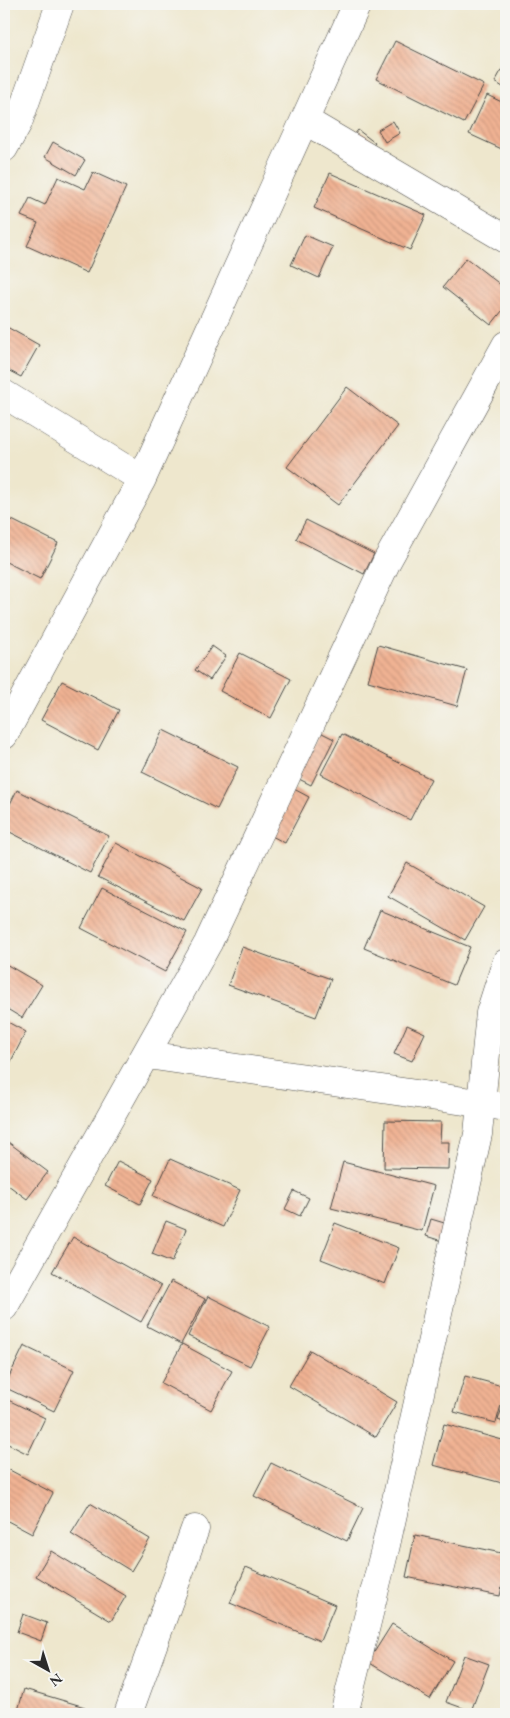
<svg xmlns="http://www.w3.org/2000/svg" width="510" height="1718" font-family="'EB Garamond',serif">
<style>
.building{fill:url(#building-back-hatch)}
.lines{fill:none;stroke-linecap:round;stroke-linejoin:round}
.minor-casing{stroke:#484743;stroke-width:29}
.minor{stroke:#fff;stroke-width:28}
</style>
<defs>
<pattern id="building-back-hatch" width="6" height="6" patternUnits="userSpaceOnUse" patternTransform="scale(1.25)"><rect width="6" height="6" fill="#f0b293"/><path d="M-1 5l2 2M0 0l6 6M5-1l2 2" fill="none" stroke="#ce997f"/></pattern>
</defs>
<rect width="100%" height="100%" fill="#f6f6f2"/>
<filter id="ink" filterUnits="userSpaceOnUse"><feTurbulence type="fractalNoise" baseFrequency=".02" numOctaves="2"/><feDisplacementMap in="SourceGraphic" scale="10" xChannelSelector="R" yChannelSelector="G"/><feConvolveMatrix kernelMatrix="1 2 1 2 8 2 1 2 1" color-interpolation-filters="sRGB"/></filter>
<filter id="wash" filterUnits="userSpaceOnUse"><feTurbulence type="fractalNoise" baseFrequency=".0096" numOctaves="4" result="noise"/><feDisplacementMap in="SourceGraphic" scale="20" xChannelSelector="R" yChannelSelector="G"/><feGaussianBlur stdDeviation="1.12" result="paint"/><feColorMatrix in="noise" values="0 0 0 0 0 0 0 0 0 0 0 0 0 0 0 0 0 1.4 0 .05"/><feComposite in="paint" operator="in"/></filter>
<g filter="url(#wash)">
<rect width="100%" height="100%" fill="#eee7cd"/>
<g id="blocks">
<path class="building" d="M395,41L484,85L464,123L376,79Z
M506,62V89L495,82Z
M487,95L506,104V151L469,134Z
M393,121L400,133L385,142L378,130Z
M358,130L375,143L362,159L345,146Z
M53,142L85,160L76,175L45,157Z
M93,172L126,187L87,273L27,246L38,223L21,216L30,198L45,205L58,177L85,189Z
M330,173L426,215L410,250L314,208Z
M305,235L333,247L319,278L291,265Z
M466,258L506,289V306L491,325L443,287Z
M7,327L39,345L21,377L4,368V330L6,331Z
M347,387L398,426L338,505L287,467Z
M4,516L58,543L40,579L4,561Z
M306,520L374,554L364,574L296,539Z
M378,645L467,670L457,706L368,681Z
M212,646L226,656L210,680L195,670Z
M240,653L291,679L271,718L220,691Z
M62,681L119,710L98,750L41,720Z
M163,730L238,767L217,809L142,772Z
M320,732L334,739L311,785L297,778Z
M342,734L431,779L410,820L321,774Z
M294,789L309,797L285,843L270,835Z
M17,790L109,836L90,873L4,829V816Z
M116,843L202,888L184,921L98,877Z
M407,863L484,907L465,940L388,896Z
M102,888L187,932L165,972L81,928Z
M380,910L470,947L454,985L364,948Z
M242,947L331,979L316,1017L228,985Z
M4,963L42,985L22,1018L4,1007Z
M4,1020L26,1032L8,1067L4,1065Z
M407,1025L425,1033L412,1061L394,1054Z
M385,1121L441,1122L440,1142H449L448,1169L384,1168Z
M4,1139L48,1172L27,1199L4,1182Z
M170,1159L240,1190L223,1227L153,1196Z
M118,1161L153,1179L140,1204L105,1186Z
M343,1162L434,1186L422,1231L331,1208Z
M294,1191L309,1198L300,1216L285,1209Z
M431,1219L451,1225L445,1242L426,1236Z
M166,1221L186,1229L172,1262L152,1254Z
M335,1223L399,1248L385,1284L321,1259Z
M73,1237L161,1286L141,1322L52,1272Z
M171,1281L205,1299L181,1344L147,1326Z
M208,1296L270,1327L250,1366L188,1336Z
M182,1344L232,1371L211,1410L161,1383Z
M24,1346L74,1370L54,1411L4,1387Z
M310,1350L397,1402L376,1437L289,1386Z
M465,1376L506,1387L496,1423L454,1412Z
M506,1396V1423L498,1420Z
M4,1398L45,1418L28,1454L4,1442Z
M444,1424L506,1441V1484L433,1465Z
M271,1463L363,1508L347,1541L254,1496Z
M4,1467L53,1493L32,1534L4,1519Z
M90,1503L150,1539L131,1571L71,1534Z
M415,1535L506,1554V1569L500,1596L406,1577Z
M51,1551L126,1596L111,1621L36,1576Z
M246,1567L335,1605L320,1641L230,1603Z
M23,1614L47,1623L41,1641L17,1632Z
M392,1624L453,1661L430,1699L368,1662Z
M464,1655L489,1664L471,1711L446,1702Z
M24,1689L85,1707L82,1714H17Z"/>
</g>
</g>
<g filter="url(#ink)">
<use href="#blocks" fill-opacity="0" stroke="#484743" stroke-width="1"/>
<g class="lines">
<defs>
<path id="minor" d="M306,121L506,239
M4,148L18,123L60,4
M4,394L142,479
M4,735L142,479L357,4
M147,1055L506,1107
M4,1307L208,943L387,561L506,345
M128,1714L195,1529
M344,1714L386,1545L478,1134L490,1013L506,963"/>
</defs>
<use href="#minor" class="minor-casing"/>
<use href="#minor" class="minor"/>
</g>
</g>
<rect width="510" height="1718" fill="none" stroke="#f6f6f2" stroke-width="20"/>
<g transform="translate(48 1670) rotate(141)" stroke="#f6f6f2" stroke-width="4" paint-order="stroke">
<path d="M0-4L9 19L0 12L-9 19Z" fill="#2b2b2b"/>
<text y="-8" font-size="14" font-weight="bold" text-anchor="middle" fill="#2b2b2b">N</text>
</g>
</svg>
